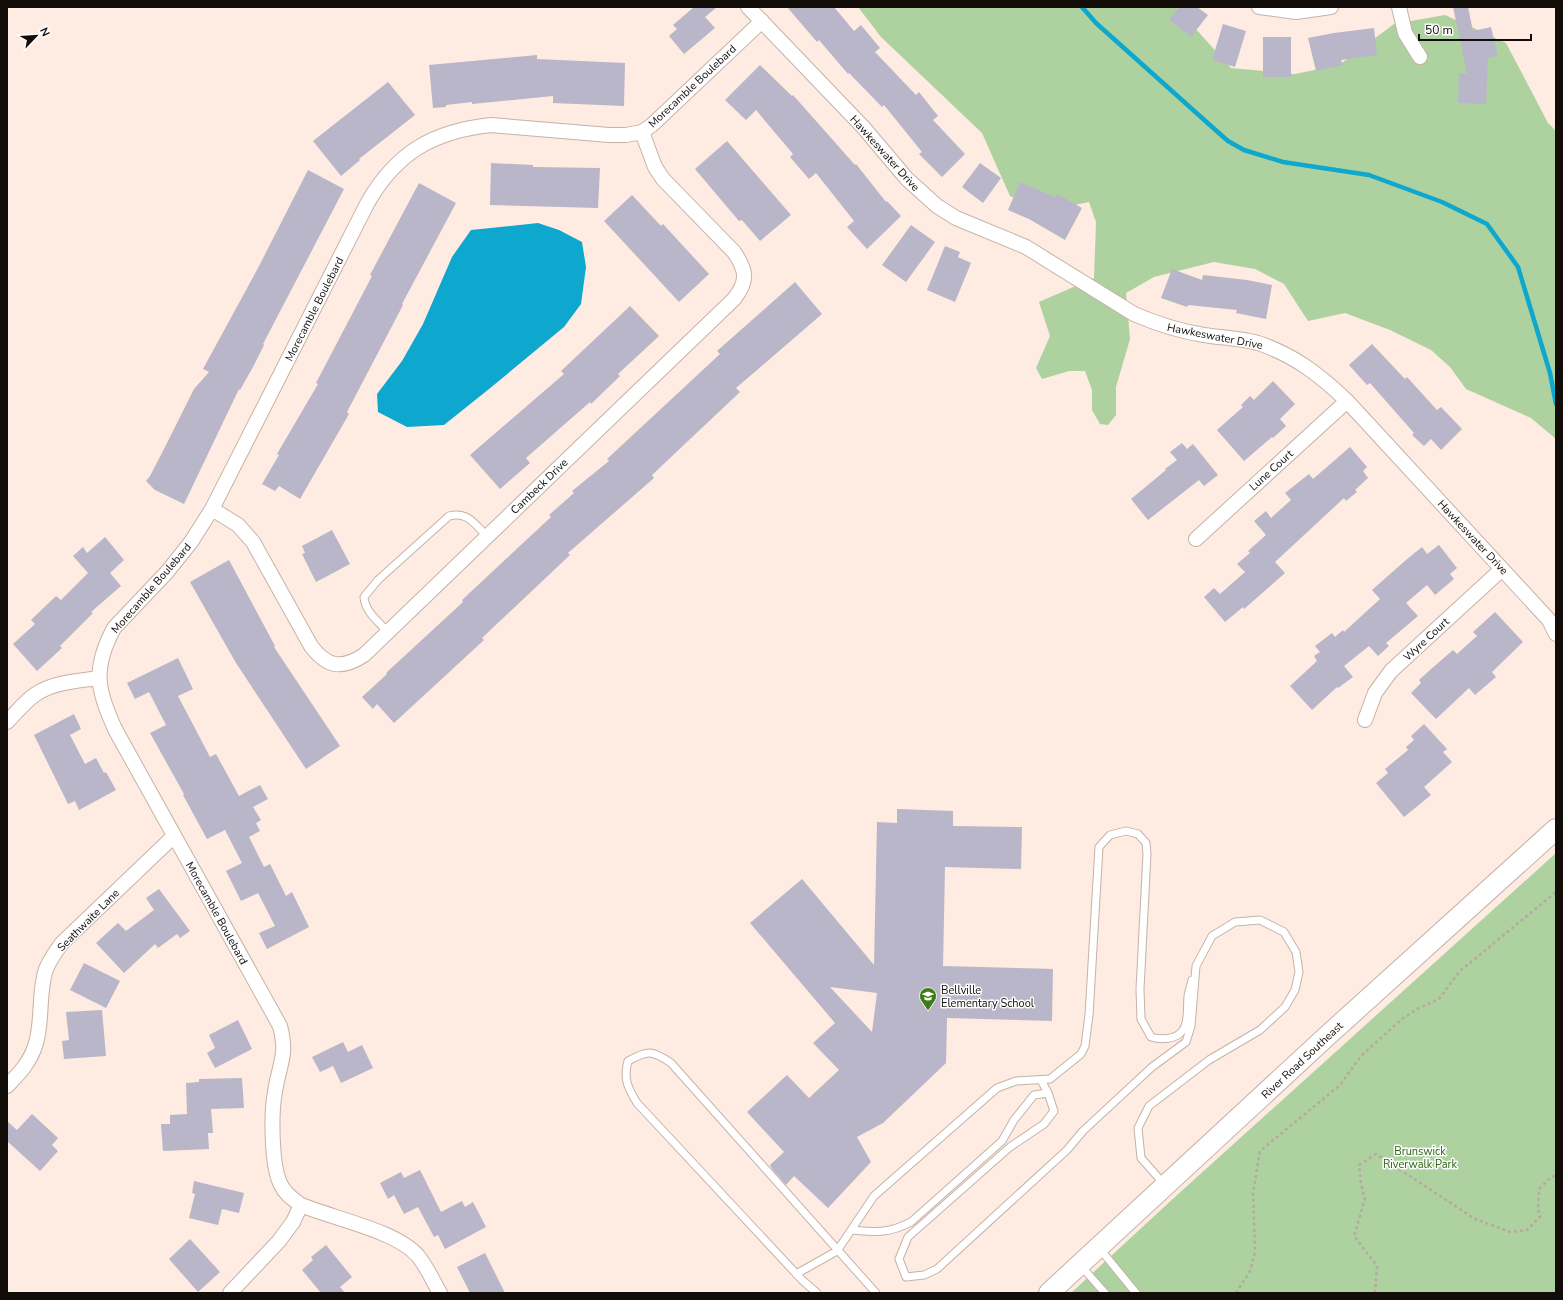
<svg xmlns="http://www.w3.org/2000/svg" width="1563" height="1300" font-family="'Nunito Sans',sans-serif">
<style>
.green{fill:#add29f}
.water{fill:#0ea7ce}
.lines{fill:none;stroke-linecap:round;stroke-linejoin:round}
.stream{stroke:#0ea7ce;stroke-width:4.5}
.building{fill:#b8b6c8;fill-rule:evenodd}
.service-casing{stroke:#c4b3a9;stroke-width:9}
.minor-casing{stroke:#c4b3a9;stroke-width:16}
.secondary-casing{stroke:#c4b3a9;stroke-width:22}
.path{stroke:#b7a8a1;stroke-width:2.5;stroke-dasharray:3 3;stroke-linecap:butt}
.service{stroke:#fff;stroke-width:7}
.minor{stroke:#fff;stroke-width:14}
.secondary{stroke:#fff;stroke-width:20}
.labels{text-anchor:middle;stroke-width:3;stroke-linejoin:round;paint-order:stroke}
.street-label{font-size:11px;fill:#130d0a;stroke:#fdfdfd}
.poi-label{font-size:11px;fill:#130d0a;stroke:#fdfdfd;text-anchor:start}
.park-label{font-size:11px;fill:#2d6211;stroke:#fdfdfd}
</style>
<rect width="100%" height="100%" fill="#feebe2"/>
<path class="green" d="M858,7H1176L1231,68L1295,74L1339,65L1394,24L1445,15L1506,43L1548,123L1556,131V439L1531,418L1466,389L1450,367L1431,350L1390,330L1345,313L1308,321L1284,284L1255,269L1214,262L1154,277L1126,293L1130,339L1116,387V415L1108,425L1100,424L1092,410V390L1085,371H1069L1042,379L1036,368L1050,336L1039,302L1094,278L1096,222L1089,202L1044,211L1010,196L982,133L881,37Z
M1556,853V1293H1071L1176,1196Z"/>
<path class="water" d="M538,223L559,230L582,242L586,267L581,304L564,327L489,389L444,425L407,427L378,412L377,394L402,361L423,324L452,257L471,230Z"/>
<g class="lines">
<path class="stream" d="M1082,7L1096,23L1211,126L1228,141L1244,150L1283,162L1369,175L1442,202L1487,224L1518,267L1550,373L1556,404"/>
</g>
<path class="building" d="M694,7H717L705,17L715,28L684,54L669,36L677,29L673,25Z
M787,7H834L854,31L861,25L880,48L875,52L916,95L919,92L938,116L933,120L965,154L942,177L919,154L922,152L884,105L882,107L849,73L848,74L819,40L817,42Z
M1179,7H1197L1208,15L1191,37L1169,20Z
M1453,7H1468L1473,31L1491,27L1498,56L1488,58L1486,104L1458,103L1459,73L1467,74Z
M1223,24L1246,31L1235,67L1212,60Z
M1374,28L1377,55L1341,60L1343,65L1316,71L1308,38L1334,33Z
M1263,37H1291V77H1263Z
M537,55V59L625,63L624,106L553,103V96L472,104V102L446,105V107L433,108L429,65Z
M760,65L792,96L793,95L855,165L856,164L886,202L887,201L901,216L867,249L847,227L854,221L816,173L809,179L790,157L793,154L756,110L746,120L725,100Z
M388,82L415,115L359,159L360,160L341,176L313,141Z
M727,141L791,215L760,241L742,220L739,221L695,169Z
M491,163L533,165V167L600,168L598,208L490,205Z
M980,163L1001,178L983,203L962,187Z
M308,170L344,189L263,344L264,345L253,367L240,390L239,389L184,504L155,490L146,481L150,476L164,449L194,389L209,372L203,369L258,268Z
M1020,182L1055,197L1057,194L1082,208L1065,240L1029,219L1008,210Z
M419,183L456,203L402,304L403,305L347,412L349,414L300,499L279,486L275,491L262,484L279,455L277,454L318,384L316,383L372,276L370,275Z
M632,195L661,226L663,224L709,274L679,302L604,221Z
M911,225L935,242L906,282L882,265Z
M945,246L960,252L958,257L971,263L955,302L927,290Z
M1172,269L1202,280L1203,275L1247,280L1272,285L1266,319L1236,313L1237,310L1188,305L1187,307L1161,298Z
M795,282L822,314L736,388L740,392L652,475L654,478L568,553L570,555L482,638L484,640L394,723L377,704L373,709L362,697L387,674L386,673L463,602L462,600L551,517L549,515L574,493L572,491L609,461L607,459L720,354L717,351Z
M630,306L659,336L618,374L620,376L591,404L590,402L526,458L530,463L500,489L470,455L564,374L561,371Z
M1372,344L1405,379L1407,377L1437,410L1441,407L1462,429L1441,450L1431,439L1424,446L1412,435L1414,433L1370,383L1367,385L1349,365Z
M1273,381L1295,404L1280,419L1286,426L1273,438L1272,437L1244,461L1217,430L1243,407L1241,405L1250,396L1254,400Z
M1182,443L1187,449L1193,444L1218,475L1204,486L1199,480L1148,520L1131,499L1166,470L1165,469L1177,460L1170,452Z
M1350,447L1367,467L1363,471L1368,478L1355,490L1357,492L1346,501L1344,498L1275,562L1285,573L1244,609L1243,607L1225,622L1204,597L1214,588L1220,594L1245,572L1237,564L1250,553L1248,551L1266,535L1254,521L1266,511L1271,518L1291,500L1285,493L1309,474L1313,479Z
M332,530L350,564L316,582L302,554L305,553L302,546Z
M105,537L124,560L110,573L121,586L91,612L93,613L60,646L62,648L37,671L13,644L35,624L31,620L56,596L61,600L88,573L73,556L83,547L87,553Z
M1439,545L1457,568L1450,574L1454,579L1435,595L1427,585L1406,603L1418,616L1386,643L1389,646L1378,656L1369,646L1344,666L1353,677L1338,688L1337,687L1312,710L1290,686L1317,661L1314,656L1320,652L1315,646L1332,633L1335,637L1343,630L1344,632L1380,599L1372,590L1406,560L1422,547L1427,554Z
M229,560L275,646L274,647L340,746L306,769L236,663L190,582Z
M1495,612L1523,642L1492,672L1496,677L1475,695L1469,688L1436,719L1411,693L1421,683L1419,680L1430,670L1453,650L1457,654L1477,636L1473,632Z
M178,658L193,689L178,696L210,757L216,754L239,796L260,785L268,799L253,807L261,820L256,823L260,831L249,837L264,867L270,864L286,896L292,892L309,927L267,949L259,933L275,926L258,893L241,901L226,871L242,863L225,830L207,839L183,795L184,794L150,733L166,725L149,692L135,699L127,683Z
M74,714L81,729L70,735L85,764L96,758L104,773L106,772L116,790L79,810L75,801L68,804L34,735Z
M1424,724L1447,749L1443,752L1452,762L1424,787L1431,795L1404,817L1376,783L1388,773L1385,769L1408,750L1406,747L1414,740L1411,736Z
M897,809L953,811V826L1022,827L1021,869L945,867L943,966L1053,969L1052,1021L947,1018L946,1063L883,1123L857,1137L871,1162L828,1208L794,1176L786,1185L772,1169L770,1165L784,1152L747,1112L787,1075L809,1098L839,1070L813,1043L835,1023L750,923L802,879L874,965L877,822L897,823ZM830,987L877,993L872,1032Z
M159,889L190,931L180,938L177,934L158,948L155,944L124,973L96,943L118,923L126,931L154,910L146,898Z
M84,963L120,981L106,1008L70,990Z
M102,1010L106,1056L64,1059L62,1041L69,1040L66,1012Z
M238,1020L252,1049L215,1068L207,1053L215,1048L209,1035Z
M343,1042L348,1052L362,1045L373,1068L341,1083L333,1066L320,1072L312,1057Z
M242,1078L244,1108L211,1109L213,1133H208L209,1149L163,1151L161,1124H170V1115L187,1114L186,1083L199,1082V1079Z
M32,1114L58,1138L52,1145L58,1151L40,1171L7,1141V1121L17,1130Z
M420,1170L441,1212L462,1201L465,1207L473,1202L486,1227L445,1249L438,1235L434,1237L418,1207L404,1214L394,1195L388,1199L380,1183L401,1172L404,1178Z
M194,1181L244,1193L239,1213L222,1209L218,1225L189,1218L195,1194L192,1193Z
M190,1239L220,1272L198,1292L169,1259Z
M326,1245L352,1277L340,1287L345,1293H321L302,1270L313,1260L311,1257Z
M485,1253L505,1293H470L457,1267Z"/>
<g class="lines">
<defs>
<path id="service" d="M388,632C379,622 365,612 364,597L378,580L449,516C468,511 474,524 487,536
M1041,1080L1048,1093L1054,1111L1044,1124L1010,1147L908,1237L899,1259L906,1277L924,1275L937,1269L1067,1150L1083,1131L1152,1067L1186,1042L1191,1026L1196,966L1212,936L1235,922L1260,920L1284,932L1296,952L1299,972L1295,990L1285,1007L1260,1030L1209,1060L1149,1106L1138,1128L1141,1158L1164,1184
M852,1230C877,1232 887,1234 911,1222L1002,1141L1014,1120L1034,1095L1048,1093
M1100,1249L1136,1293
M1081,1266L1105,1293
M796,1274L837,1251L874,1196L997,1088L1016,1081L1050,1079L1081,1054L1085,1046L1089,1015L1099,847L1110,835L1126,831L1138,834L1146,843L1147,854L1140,989L1141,1019L1151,1037C1161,1040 1176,1040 1183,1030C1189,1022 1187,1005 1188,996C1189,990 1191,985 1192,980
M817,1293L802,1280L637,1103C628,1088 623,1079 628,1061C648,1050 652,1050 671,1063L876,1293"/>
<path id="minor" d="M748,7L864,128L907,179L937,206L956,218L1026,247L1134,314C1157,324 1179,331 1204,335C1222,338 1241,338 1258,343C1294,355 1320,375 1347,401L1537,607L1549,620L1556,634
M1259,7L1296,12L1331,7
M1399,7L1405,33L1420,57
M212,509L238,525L253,542L311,646C327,667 341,670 364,655L734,299C748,281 747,271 734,252L663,179L655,167L642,132
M1196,539L1347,401
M1365,720L1375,693L1391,671L1502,569
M7,722C16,713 25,701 36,694C54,682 78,681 99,678
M7,1086C20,1073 31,1061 36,1043C43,1019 38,993 46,969C50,960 56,951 62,943L174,836
M230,1293L279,1241L293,1222L301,1205
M440,1293C433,1281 427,1267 418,1256C397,1231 332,1218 301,1205C293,1199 285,1194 281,1185C271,1166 271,1113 275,1092C279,1064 288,1056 280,1026L116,731C97,691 92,669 114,628L167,572L191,542L212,509L368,202C397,152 434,131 491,125L609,135H626L642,132L652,125L762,21"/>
<path id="secondary" d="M1049,1293L1327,1036L1556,829"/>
</defs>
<use href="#service" class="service-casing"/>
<use href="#minor" class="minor-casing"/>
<use href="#secondary" class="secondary-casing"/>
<path class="path" d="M1236,1293L1250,1271L1255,1252L1253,1193L1260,1151L1340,1085L1361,1056L1402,1019L1417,1009L1439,999L1460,971L1556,892
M1375,1293L1377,1266L1354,1236L1365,1199L1361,1184L1359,1165L1376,1154L1475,1219L1510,1232L1527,1230L1540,1217L1538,1209L1539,1189L1548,1180L1556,1175"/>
<use href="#service" class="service"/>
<use href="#minor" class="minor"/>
<use href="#secondary" class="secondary"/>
</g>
<defs>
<symbol id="school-pin" viewBox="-11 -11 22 30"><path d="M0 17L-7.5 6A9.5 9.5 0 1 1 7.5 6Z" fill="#3e7c18" stroke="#fdfdfd"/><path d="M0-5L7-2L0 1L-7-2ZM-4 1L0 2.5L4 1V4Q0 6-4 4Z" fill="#fff"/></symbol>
</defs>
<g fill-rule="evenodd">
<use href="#school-pin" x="918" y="986" width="20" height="27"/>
</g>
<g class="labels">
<g class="street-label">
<text transform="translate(692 86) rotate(-43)" y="4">Morecamble Boulebard</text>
<text transform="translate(885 153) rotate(48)" y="4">Hawkeswater Drive</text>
<text transform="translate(314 309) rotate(-63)" y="4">Morecamble Boulebard</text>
<text transform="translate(1215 336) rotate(11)" y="4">Hawkeswater Drive</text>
<text transform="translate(1271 470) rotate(-42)" y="4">Lune Court</text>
<text transform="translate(539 486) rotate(-44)" y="4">Cambeck Drive</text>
<text transform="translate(1473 537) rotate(47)" y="4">Hawkeswater Drive</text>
<text transform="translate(151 588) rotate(-49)" y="4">Morecamble Boulebard</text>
<text transform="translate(1426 639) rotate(-43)" y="4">Wyre Court</text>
<text transform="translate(217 913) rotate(61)" y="4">Morecamble Boulebard</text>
<text transform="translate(88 920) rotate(-45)" y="4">Seathwaite Lane</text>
<text transform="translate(1302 1060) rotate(-43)" y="4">River Road Southeast</text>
</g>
<g class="poi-label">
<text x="941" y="994">Bellville<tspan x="941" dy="13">Elementary School</tspan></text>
</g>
<g class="park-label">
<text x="1420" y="1155">Brunswick<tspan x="1420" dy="13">Riverwalk Park</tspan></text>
</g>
</g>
<rect width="1563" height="1300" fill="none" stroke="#130d0a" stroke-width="16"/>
<g transform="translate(36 36) rotate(65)" stroke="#fdfdfd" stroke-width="3" paint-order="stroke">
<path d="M0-3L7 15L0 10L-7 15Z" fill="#130d0a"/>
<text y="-6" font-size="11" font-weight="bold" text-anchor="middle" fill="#130d0a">N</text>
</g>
<path d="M1419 34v6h112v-6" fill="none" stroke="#130d0a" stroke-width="2"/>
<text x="1425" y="34" font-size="12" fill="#130d0a" stroke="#fdfdfd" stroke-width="3" paint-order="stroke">50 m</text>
</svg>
